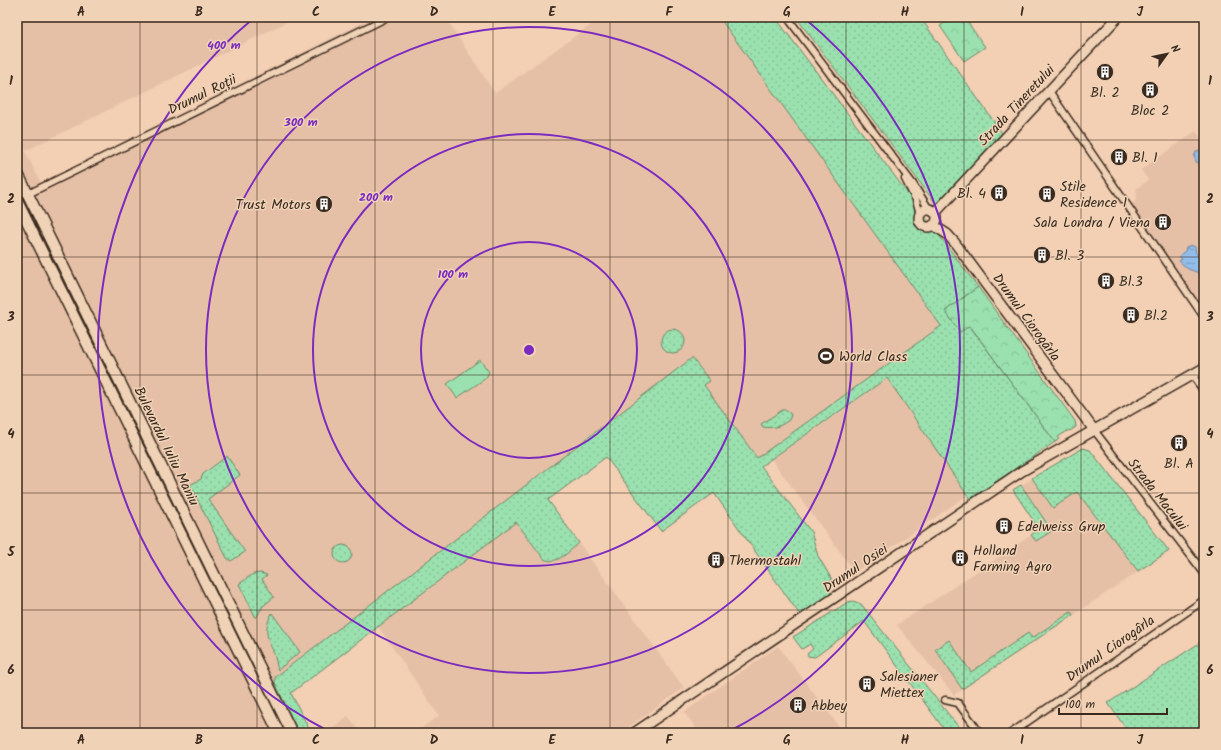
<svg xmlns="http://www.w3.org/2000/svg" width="1221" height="750" font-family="Kalam,sans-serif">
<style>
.built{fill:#e6c0a6}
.grass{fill:url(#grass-dots);stroke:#6a8666}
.forest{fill:url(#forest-crowns);stroke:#6a8666}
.pitch{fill:#9ae1af;stroke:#6a8666}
.water{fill:url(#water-ripples);stroke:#6f8298}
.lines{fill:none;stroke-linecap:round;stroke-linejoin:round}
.street-casing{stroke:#3b2a1e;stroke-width:9}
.secondary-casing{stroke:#3b2a1e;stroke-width:12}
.primary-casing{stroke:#3b2a1e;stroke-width:13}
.street{stroke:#f0d3b7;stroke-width:6}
.secondary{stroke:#f0d3b7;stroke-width:9}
.primary{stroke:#f0d3b7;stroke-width:10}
.grid{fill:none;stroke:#3b2a1e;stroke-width:1;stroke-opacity:0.55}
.ring{fill:none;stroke:#7b2cbf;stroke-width:2}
.labels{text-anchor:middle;stroke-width:3;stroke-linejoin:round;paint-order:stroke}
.poi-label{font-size:14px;fill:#3b2a1e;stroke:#f0d3b7;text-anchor:start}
.street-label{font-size:14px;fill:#3b2a1e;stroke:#f0d3b7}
.centre{fill:#7b2cbf;stroke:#f0d3b7;stroke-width:2}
.ring-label{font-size:12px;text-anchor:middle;font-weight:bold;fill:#7b2cbf;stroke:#f0d3b7;stroke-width:3;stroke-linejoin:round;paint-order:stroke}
.neatline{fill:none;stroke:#3b2a1e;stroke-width:1.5}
.grid-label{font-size:13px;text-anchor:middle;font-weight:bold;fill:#3b2a1e}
</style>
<defs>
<pattern id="grass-dots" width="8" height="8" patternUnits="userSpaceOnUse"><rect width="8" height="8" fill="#9ae1af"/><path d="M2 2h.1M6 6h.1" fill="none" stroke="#86c196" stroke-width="1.8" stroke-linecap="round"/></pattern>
<pattern id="forest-crowns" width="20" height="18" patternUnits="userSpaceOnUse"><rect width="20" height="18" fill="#9ae1af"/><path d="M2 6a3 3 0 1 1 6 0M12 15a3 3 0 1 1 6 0" fill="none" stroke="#86c196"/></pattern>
<pattern id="water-ripples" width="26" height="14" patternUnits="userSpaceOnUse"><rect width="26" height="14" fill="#91bdea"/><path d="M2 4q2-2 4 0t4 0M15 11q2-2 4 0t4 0" fill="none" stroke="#789abd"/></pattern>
</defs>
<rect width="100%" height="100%" fill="#f3cfb4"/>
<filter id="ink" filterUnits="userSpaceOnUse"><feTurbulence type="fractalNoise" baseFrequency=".025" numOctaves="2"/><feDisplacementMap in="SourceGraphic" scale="8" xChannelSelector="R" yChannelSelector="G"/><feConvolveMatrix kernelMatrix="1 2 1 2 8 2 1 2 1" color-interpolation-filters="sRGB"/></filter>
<g filter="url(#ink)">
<path class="built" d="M17,17H297L25,151L41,183L374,17H445L495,93L602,17H719L941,326L757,459L704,385L710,381L692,358L291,693L311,733H17Z
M1196,131L1204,143V313L1161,250L1143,219L1136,214L1130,205L1135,201L1137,196L1136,189L1148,180L1141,170Z
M887,378L968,495L855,572L771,459Z
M1083,448L1090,450L1169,551L954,695L897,625L1039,530L1013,490Z
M516,522L544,559L555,561L579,543L684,688L620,733H414L439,716L378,626Z
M778,646L844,733H700L684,712Z
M348,716L361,733H326Z"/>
<path class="grass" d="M719,17H775L978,287L945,311L969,325L1055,442L970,499L887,378L761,466L811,532L818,556L831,578L833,583L830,594L800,615L714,493L661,531L606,457L548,500L579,543C570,550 557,566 544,559L516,522L291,693L311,733H299L275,683V677L278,675L692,358L710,381L704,385L757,458L941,326Z
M796,17H920L1002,133L936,204Z
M661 341a12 12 0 1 1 24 0a12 12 0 1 1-24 0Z
M784,409L788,411L791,415L789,420C781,426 774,429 763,427L761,424Z
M1083,448L1090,450L1169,551L1138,571L1077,492L1053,508L1032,478Z
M227,456L240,475L208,499L245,552L231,561L227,558L190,485L201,479L203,474Z
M1021,485L1052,531L1036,541L1031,535L1039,529L1013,490Z
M334 554a9 9 0 1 1 18 0a9 9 0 1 1-18 0Z
M261,573L267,575L262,579L274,597L263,606L256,618L239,584L253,574Z
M853,601L861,604L961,730L957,733H947L864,621L815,657L808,656L807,654L813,649L810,644L802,649L793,637L848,602Z
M1071,612L1073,615L962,689L935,649L949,640L971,672L1028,633L1032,638Z
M272,613L300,652L278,670C276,664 276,659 274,654C267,637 263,630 272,613Z
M1204,640V733H1129L1108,703Z"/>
<path class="forest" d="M953,17H964L985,47L964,61L940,26Z
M978,287L1075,421L1076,427L1070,431L1069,430L1058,437L1059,439L1055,442L970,326L960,332L945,311Z"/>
<path class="pitch" d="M480,360L489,372L486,378L457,398L447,384Z"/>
<path class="water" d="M1202,150L1204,151V164L1197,163L1194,157L1196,152Z
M1191,245L1195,247L1196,253L1204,262V269L1199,273L1188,269L1179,261L1182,259L1179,256L1185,251L1186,247Z"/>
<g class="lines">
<defs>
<path id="street" d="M787,17L913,184L929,209
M1049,91L1204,317
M905,179L916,200L920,214
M28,194L388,17
M1192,375L1204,391
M1094,430L1204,573
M945,700L958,703L980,733
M1011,733L1204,600"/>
<path id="secondary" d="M919 218a9 9 0 1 1 18 0a9 9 0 1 1-18 0Z
M935,213L1118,17
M933,225L947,234L955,243L1094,430
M634,733L1022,471L1204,368"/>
<path id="primary" d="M17,172L292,733
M17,201L279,733"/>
</defs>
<use href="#street" class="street-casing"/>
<use href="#secondary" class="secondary-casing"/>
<use href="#primary" class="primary-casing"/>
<use href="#street" class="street"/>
<use href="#secondary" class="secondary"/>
<use href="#primary" class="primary"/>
</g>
</g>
<path class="grid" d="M140,17V733M257,17V733M375,17V733M493,17V733M610,17V733M728,17V733M846,17V733M964,17V733M1081,17V733M17,140H1204M17,257H1204M17,375H1204M17,493H1204M17,610H1204"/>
<g class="ring">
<circle cx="529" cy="350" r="108"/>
<circle cx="529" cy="350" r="216"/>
<circle cx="529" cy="350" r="323"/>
<path d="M330 732A431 431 0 0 1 255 17M803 17A431 431 0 0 1 728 732"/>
</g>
<defs>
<symbol id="building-disc" viewBox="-11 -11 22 22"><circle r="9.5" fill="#3b2a1e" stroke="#f0d3b7"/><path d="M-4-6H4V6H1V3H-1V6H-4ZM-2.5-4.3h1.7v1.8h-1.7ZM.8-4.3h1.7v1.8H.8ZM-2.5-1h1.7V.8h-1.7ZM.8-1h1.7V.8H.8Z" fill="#fff"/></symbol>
<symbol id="stadium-disc" viewBox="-11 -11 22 22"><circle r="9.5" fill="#3b2a1e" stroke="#f0d3b7"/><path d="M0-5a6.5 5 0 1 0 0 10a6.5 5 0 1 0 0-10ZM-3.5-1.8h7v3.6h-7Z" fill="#fff"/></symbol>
</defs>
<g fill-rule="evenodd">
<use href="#building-disc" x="1095" y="62" width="20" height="20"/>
<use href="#building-disc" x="1140" y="80" width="20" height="20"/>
<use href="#building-disc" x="1109" y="147" width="20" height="20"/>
<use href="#building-disc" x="989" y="183" width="20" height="20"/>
<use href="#building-disc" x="1037" y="184" width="20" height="20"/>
<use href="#building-disc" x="314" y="194" width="20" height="20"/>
<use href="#building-disc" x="1153" y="212" width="20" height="20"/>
<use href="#building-disc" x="1032" y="245" width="20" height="20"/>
<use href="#building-disc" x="1096" y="271" width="20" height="20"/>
<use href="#building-disc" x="1121" y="305" width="20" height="20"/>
<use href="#stadium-disc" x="816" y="346" width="20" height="20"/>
<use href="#building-disc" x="1169" y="433" width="20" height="20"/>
<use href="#building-disc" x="994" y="516" width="20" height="20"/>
<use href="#building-disc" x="950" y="548" width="20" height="20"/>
<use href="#building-disc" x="706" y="550" width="20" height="20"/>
<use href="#building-disc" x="857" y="674" width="20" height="20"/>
<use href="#building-disc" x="788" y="695" width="20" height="20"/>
</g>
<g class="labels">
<g class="poi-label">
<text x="1105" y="97" text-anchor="middle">Bl. 2</text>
<text x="1150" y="115" text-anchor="middle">Bloc 2</text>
<text x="1132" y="162">Bl. 1</text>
<text x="1060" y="191">Stile<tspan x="1060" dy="16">Residence 1</tspan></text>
<text x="986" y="198" text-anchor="end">Bl. 4</text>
<text x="311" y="209" text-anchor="end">Trust Motors</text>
<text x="1150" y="227" text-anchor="end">Sala Londra / Viena</text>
<text x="1055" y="260">Bl. 3</text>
<text x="1119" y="286">Bl.3</text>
<text x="1144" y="320">Bl.2</text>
<text x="839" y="361">World Class</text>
<text x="1179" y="468" text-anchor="middle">Bl. A</text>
<text x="1017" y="531">Edelweiss Grup</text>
<text x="973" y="555">Holland<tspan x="973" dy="16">Farming Agro</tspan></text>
<text x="729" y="565">Thermostahl</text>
<text x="880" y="681">Salesianer<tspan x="880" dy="16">Miettex</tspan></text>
<text x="811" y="710">Abbey</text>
</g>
<g class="street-label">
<text transform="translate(202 94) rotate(-26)" y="5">Drumul Roții</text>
<text transform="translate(1016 105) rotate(-47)" y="5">Strada Tineretului</text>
<text transform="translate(1027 317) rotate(54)" y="5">Drumul Ciorogârla</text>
<text transform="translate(167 446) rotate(64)" y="5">Bulevardul Iuliu Maniu</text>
<text transform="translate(1158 494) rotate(52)" y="5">Strada Macului</text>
<text transform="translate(855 568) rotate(-34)" y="5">Drumul Osiei</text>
<text transform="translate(1110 648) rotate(-35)" y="5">Drumul Ciorogârla</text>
</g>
</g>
<circle cx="529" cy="350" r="6" class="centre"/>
<g class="ring-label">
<text x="224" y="49">400 m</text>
<text x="301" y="126">300 m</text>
<text x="376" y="201">200 m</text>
<text x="453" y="278">100 m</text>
</g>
<rect width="1221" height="750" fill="none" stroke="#f0d3b7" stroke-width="44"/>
<g transform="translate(1167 54) rotate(57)" stroke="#f0d3b7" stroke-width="3" paint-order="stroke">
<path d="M0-3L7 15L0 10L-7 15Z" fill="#3b2a1e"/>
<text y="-6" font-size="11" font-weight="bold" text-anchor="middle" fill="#3b2a1e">N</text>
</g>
<path d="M1059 708v6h108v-6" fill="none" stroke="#3b2a1e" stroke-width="2"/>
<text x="1065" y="708" font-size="12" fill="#3b2a1e" stroke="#f0d3b7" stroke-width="3" paint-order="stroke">100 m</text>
<rect x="22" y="22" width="1177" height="706" class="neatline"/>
<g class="grid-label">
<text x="81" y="16">A</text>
<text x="199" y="16">B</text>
<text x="316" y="16">C</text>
<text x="434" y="16">D</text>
<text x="552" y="16">E</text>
<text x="669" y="16">F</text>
<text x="787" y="16">G</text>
<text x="905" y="16">H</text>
<text x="1022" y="16">I</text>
<text x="1140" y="16">J</text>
<text x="11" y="85">1</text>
<text x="1210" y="85">1</text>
<text x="11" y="203">2</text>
<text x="1210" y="203">2</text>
<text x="11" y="321">3</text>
<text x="1210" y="321">3</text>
<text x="11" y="438">4</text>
<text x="1210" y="438">4</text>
<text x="11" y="556">5</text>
<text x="1210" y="556">5</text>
<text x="11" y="674">6</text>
<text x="1210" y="674">6</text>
<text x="81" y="744">A</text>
<text x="199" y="744">B</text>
<text x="316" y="744">C</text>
<text x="434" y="744">D</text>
<text x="552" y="744">E</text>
<text x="669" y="744">F</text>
<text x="787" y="744">G</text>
<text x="905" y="744">H</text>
<text x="1022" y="744">I</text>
<text x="1140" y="744">J</text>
</g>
</svg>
